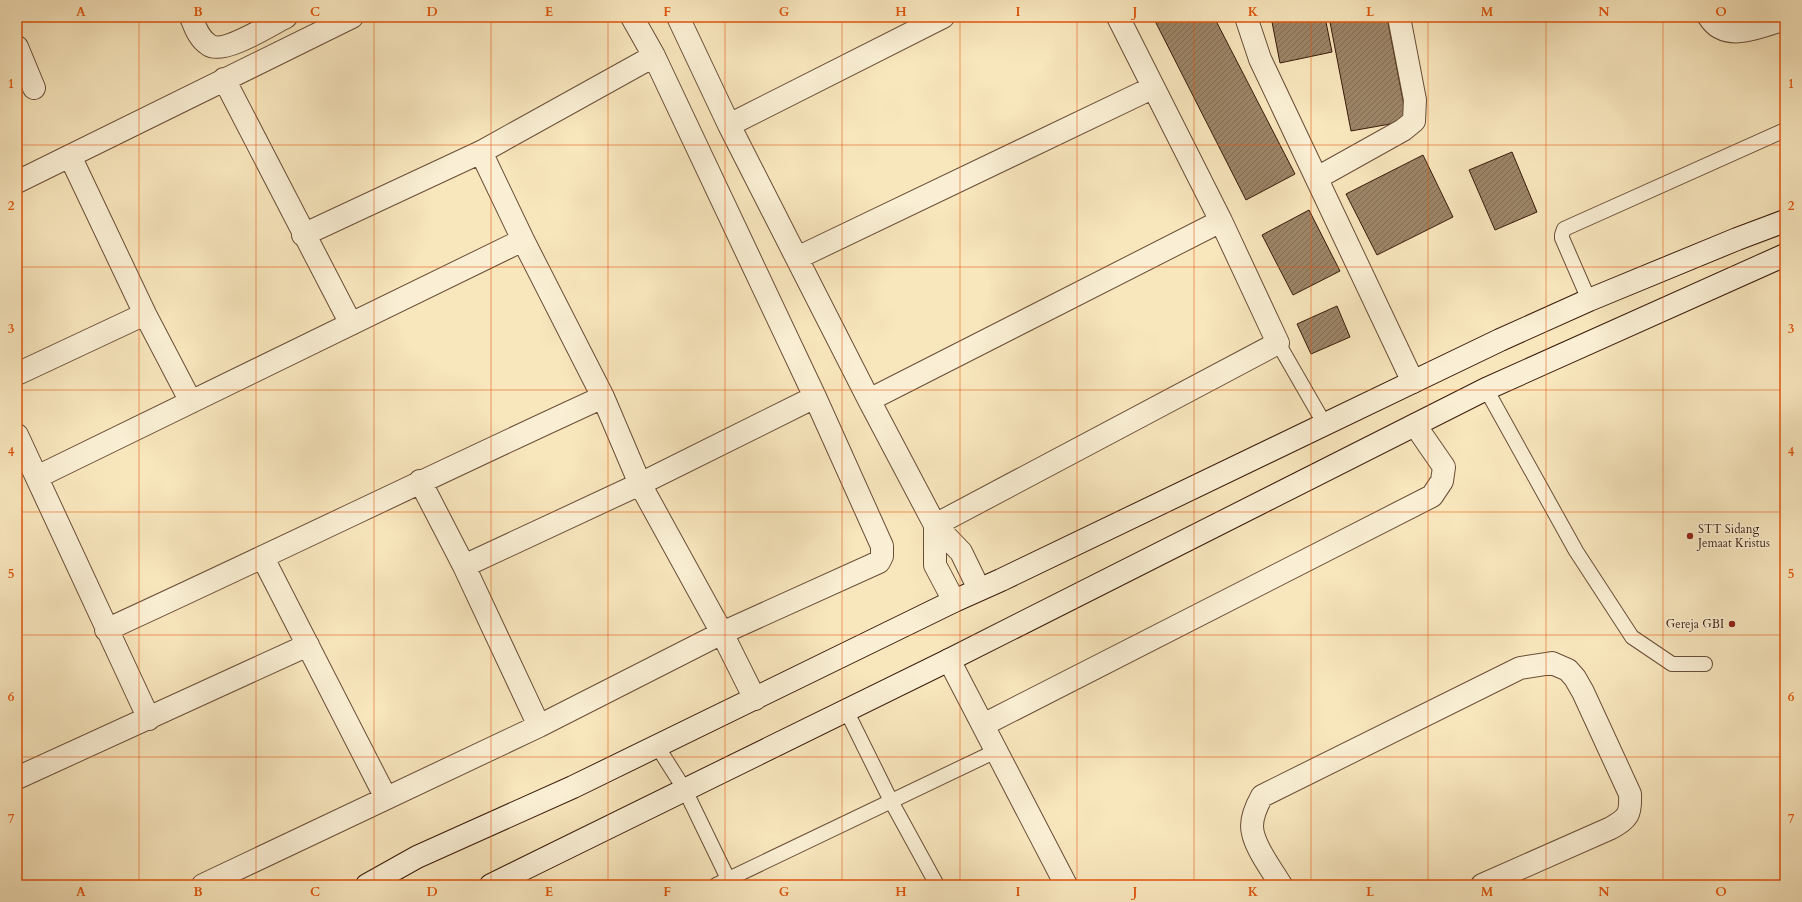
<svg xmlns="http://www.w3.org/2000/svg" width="1802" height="902" font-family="Cardo,serif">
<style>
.building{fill:url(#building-hatch);stroke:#391b0a}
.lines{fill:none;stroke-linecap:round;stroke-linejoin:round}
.lane-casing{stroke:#694e37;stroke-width:16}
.street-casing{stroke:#694e37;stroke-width:24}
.secondary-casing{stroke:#391b0a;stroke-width:24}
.lane{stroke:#faefd4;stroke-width:14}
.street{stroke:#faefd4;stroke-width:22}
.secondary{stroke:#faefd4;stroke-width:22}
.grid{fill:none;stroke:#df560c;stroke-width:1;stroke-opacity:0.55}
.poi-dot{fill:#8f2418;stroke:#faefd4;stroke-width:1.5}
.labels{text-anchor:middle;stroke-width:3;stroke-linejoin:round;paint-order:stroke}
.poi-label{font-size:12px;fill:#391b0a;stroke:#faefd4;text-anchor:start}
.neatline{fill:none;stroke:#df560c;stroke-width:1.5}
.grid-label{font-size:13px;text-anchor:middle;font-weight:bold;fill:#df560c}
</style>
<defs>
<pattern id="building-hatch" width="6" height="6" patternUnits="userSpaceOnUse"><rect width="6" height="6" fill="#9c8567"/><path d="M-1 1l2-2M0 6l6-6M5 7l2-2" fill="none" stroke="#806c53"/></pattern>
</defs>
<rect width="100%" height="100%" fill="#f8e6bd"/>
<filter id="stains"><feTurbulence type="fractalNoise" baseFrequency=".005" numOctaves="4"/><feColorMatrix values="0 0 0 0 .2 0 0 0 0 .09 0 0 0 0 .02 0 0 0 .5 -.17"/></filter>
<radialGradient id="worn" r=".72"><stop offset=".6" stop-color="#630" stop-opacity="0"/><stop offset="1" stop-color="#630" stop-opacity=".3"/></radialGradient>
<path class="building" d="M1153,17H1214L1295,174L1246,200Z
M1271,17H1325L1332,52L1280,63Z
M1329,17H1387L1407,121L1351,131Z
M1512,152L1537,212L1495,230L1469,170Z
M1423,155L1453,217L1377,255L1346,194Z
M1309,210L1340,271L1293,295L1262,235Z
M1337,306L1350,337L1311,354L1297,324Z"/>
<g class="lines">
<defs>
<path id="lane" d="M1589,300L1562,238V235L1564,229L1785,130
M1278,343L1324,423
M1486,389L1576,551L1632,637L1672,664H1705
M846,710L891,801L937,885
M657,746L685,790L731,885
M716,885L996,751"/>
<path id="street" d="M191,17C195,27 199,39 209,45C224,55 271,24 286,17
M678,17L729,125L869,400L935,525L1278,343L1221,221
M1246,17L1260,59L1413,382
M1709,17C1726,44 1761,26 1785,19
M17,47L34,88
M224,79L351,324
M729,125L943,17
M481,152L523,240L603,397L640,484L722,633L755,699
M70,156L145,314
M1317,178L1403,130L1414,121L1415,100L1399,17
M17,182L352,17
M303,235L481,152L654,56
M797,258L1152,88
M17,374L145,314L191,402
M869,400L1221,221L1118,17
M17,435L149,719
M37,477L523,240
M420,481L464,566L539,726
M935,525V565L954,601
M935,525L961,552L979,589
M263,558L386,798
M464,566L640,484L815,397
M106,630C272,554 437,473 603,397
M949,660L1066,885
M983,725L1432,496L1442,481L1444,467L1415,425
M17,778L308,645
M203,885L539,726L722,633L879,562L882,556V546L815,397L654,56L632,17
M1281,885C1272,870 1252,844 1252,826C1252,816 1257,805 1262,796L1520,668L1552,663L1568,670L1575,678L1583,692L1630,794C1631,815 1628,818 1611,828L1482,885"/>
<path id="secondary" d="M367,885L417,857L573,787L954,601L1001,580L1500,340L1589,300L1737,239L1785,221
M491,885L949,660L1486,389L1785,255"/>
</defs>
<use href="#lane" class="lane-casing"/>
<use href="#street" class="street-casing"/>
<use href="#secondary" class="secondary-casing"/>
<use href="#lane" class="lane"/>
<use href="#street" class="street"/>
<use href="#secondary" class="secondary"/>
</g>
<path class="grid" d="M139,17V885M256,17V885M374,17V885M491,17V885M608,17V885M725,17V885M842,17V885M960,17V885M1077,17V885M1194,17V885M1311,17V885M1428,17V885M1546,17V885M1663,17V885M17,145H1785M17,267H1785M17,390H1785M17,512H1785M17,635H1785M17,757H1785"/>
<g class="poi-dot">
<circle cx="1690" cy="536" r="4"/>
<circle cx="1732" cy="624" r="4"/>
</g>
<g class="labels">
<g class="poi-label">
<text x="1698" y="533">STT Sidang<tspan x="1698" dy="14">Jemaat Kristus</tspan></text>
<text x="1724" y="628" text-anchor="end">Gereja GBI</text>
</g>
</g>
<rect width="1802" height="902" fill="none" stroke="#f8e6bd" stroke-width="44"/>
<rect x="22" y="22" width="1758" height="858" class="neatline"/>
<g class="grid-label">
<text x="81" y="16">A</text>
<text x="198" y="16">B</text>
<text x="315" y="16">C</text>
<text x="432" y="16">D</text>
<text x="549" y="16">E</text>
<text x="667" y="16">F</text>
<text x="784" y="16">G</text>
<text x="901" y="16">H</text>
<text x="1018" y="16">I</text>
<text x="1135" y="16">J</text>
<text x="1253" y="16">K</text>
<text x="1370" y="16">L</text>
<text x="1487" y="16">M</text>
<text x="1604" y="16">N</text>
<text x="1721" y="16">O</text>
<text x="11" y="88">1</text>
<text x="1791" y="88">1</text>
<text x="11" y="210">2</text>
<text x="1791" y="210">2</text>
<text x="11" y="333">3</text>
<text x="1791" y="333">3</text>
<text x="11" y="456">4</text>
<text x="1791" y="456">4</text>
<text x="11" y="578">5</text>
<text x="1791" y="578">5</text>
<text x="11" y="701">6</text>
<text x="1791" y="701">6</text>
<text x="11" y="823">7</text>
<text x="1791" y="823">7</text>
<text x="81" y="896">A</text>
<text x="198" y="896">B</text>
<text x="315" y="896">C</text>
<text x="432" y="896">D</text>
<text x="549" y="896">E</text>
<text x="667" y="896">F</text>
<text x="784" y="896">G</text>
<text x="901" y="896">H</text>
<text x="1018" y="896">I</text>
<text x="1135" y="896">J</text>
<text x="1253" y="896">K</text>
<text x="1370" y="896">L</text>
<text x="1487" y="896">M</text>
<text x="1604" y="896">N</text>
<text x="1721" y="896">O</text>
</g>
<rect width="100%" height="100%" filter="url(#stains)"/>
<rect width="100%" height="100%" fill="url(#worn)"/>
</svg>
